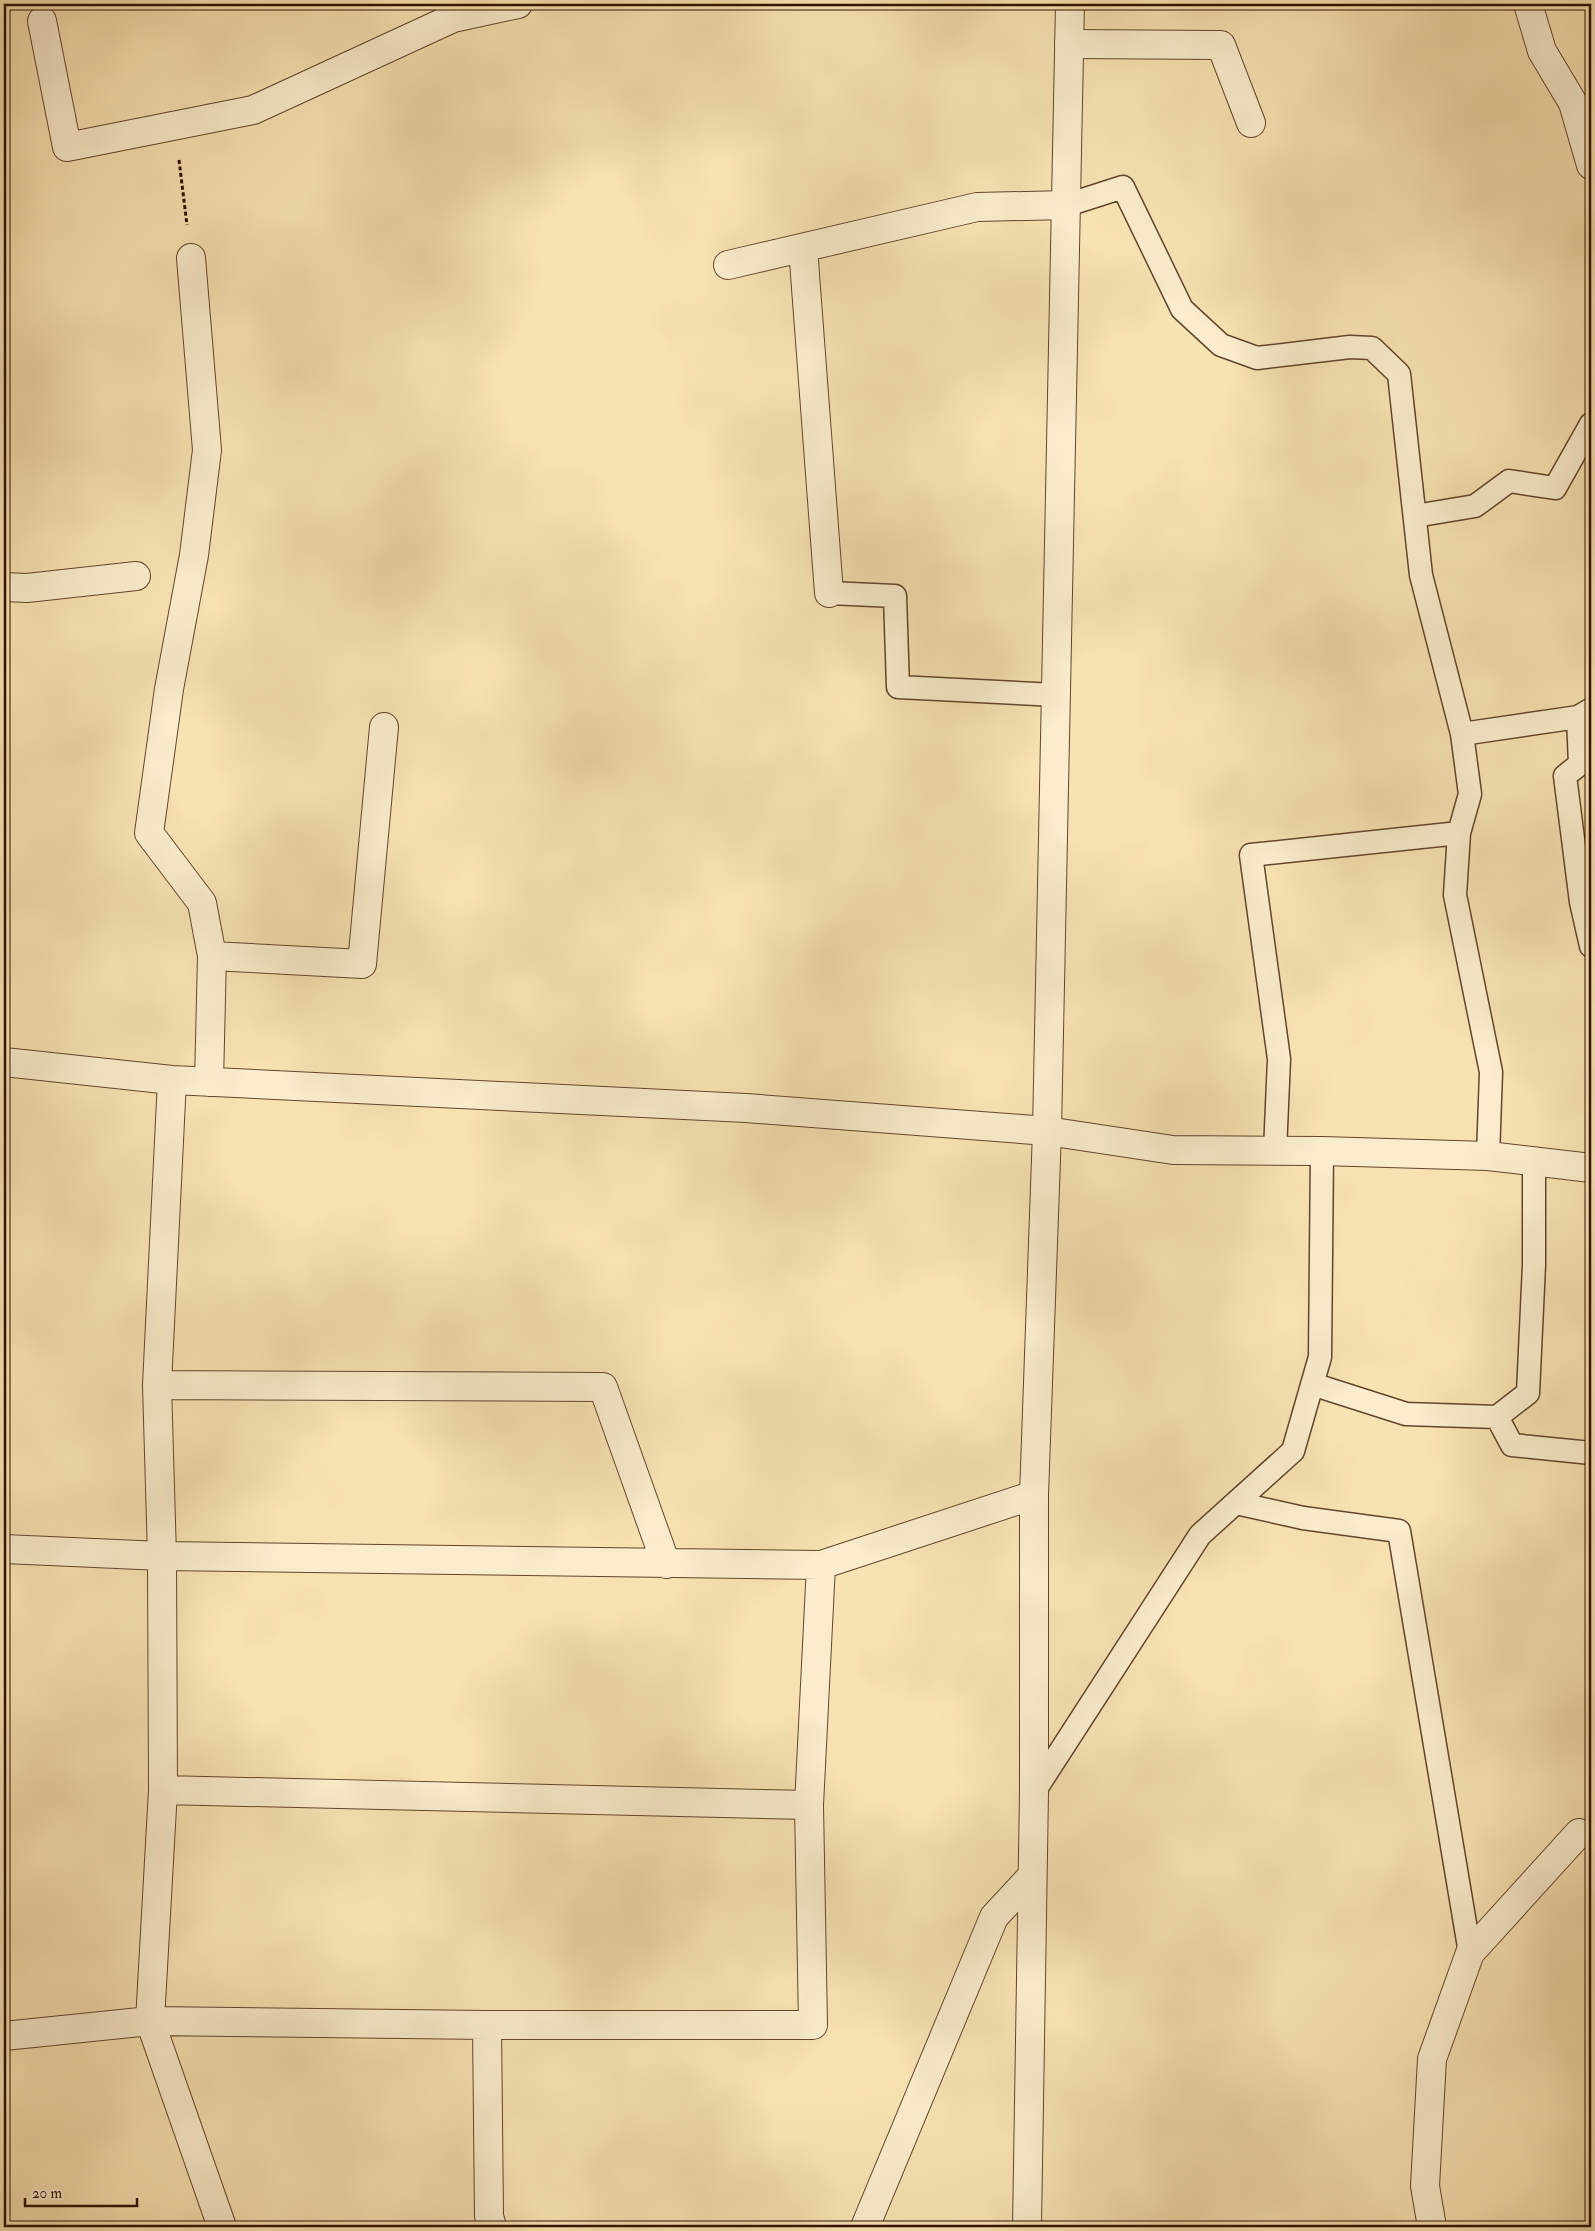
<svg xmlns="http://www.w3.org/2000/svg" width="1595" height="2231" font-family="'IM FELL Double Pica',serif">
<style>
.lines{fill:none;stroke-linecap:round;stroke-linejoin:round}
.service-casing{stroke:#62452c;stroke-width:25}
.minor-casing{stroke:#62452c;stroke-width:30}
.tertiary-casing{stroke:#62452c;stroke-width:30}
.path{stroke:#301100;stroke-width:3;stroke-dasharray:4 2.5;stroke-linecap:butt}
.service{stroke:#faeccc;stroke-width:22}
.minor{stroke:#faeccc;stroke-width:28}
.tertiary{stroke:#faeccc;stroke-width:28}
</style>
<rect width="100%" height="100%" fill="#f7e2b1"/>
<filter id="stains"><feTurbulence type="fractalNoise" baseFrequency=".004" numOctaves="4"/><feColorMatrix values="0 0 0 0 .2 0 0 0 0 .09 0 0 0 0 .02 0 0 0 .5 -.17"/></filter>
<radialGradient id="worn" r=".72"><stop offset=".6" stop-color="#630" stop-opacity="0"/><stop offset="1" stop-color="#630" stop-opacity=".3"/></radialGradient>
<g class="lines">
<defs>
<path id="service" d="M1067,205L1123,187L1182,309L1221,345L1257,358L1350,347L1372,348L1399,374L1421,575L1462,734L1470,794L1459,833L1455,895L1491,1072L1488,1156
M1415,516L1475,506L1509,481L1555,488L1591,424
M829,593L895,596L898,687L1056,695
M1578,717L1580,764L1565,776L1581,902L1591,946
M1462,734L1578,717L1590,710
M1275,1151L1279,1059L1251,855L1459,833
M1312,1384L1406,1414L1497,1417L1512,1445L1591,1453
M1497,1417L1528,1393L1534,1265V1161
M1236,1503L1303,1518L1399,1531L1470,1953
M1034,1792L1200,1535L1293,1451L1320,1357L1322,1151"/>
<path id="minor" d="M1528,4L1542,51L1573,103L1591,165
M42,21L67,147L253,110L453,18L518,4
M1069,44L1221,45L1251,123
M803,248L829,593
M191,258L207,450L194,555L169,689L149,833L202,903L212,956
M728,265L977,207L1067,205
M4,587L27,588L136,576
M4,1062L172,1080L746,1108L1047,1131L1173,1150L1322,1151L1488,1156L1591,1168
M172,1080L157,1385L162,1556L163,1790L150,2021L222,2227
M209,1082L212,956L362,964L384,727
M157,1385L603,1387L666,1564
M4,1549L162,1556L821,1565L1034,1495
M163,1790L809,1805
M487,2025L489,2216L492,2227
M4,2036L150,2021L487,2025H813L809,1805L821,1565
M865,2227L994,1917L1032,1876
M1432,2227L1425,2186L1432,2059L1470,1953L1579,1833"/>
<path id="tertiary" d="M1027,2227L1034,1792V1495L1047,1131L1070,4"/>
</defs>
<use href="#service" class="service-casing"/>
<use href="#minor" class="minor-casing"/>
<use href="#tertiary" class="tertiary-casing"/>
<path class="path" d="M179,160L187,225"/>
<use href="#service" class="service"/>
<use href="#minor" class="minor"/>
<use href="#tertiary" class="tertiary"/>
</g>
<rect width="1595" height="2231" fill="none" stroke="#f7e2b1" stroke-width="20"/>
<rect x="5" y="5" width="1585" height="2221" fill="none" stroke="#301100" stroke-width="2.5"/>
<rect x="10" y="10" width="1575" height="2211" fill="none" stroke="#301100"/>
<path d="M25 2198v8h112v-8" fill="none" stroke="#301100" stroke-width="2.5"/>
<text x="32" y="2198" font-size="15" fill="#301100" stroke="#faeccc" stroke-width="4" paint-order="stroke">20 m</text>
<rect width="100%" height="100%" filter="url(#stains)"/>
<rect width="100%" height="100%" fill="url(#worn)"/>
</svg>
